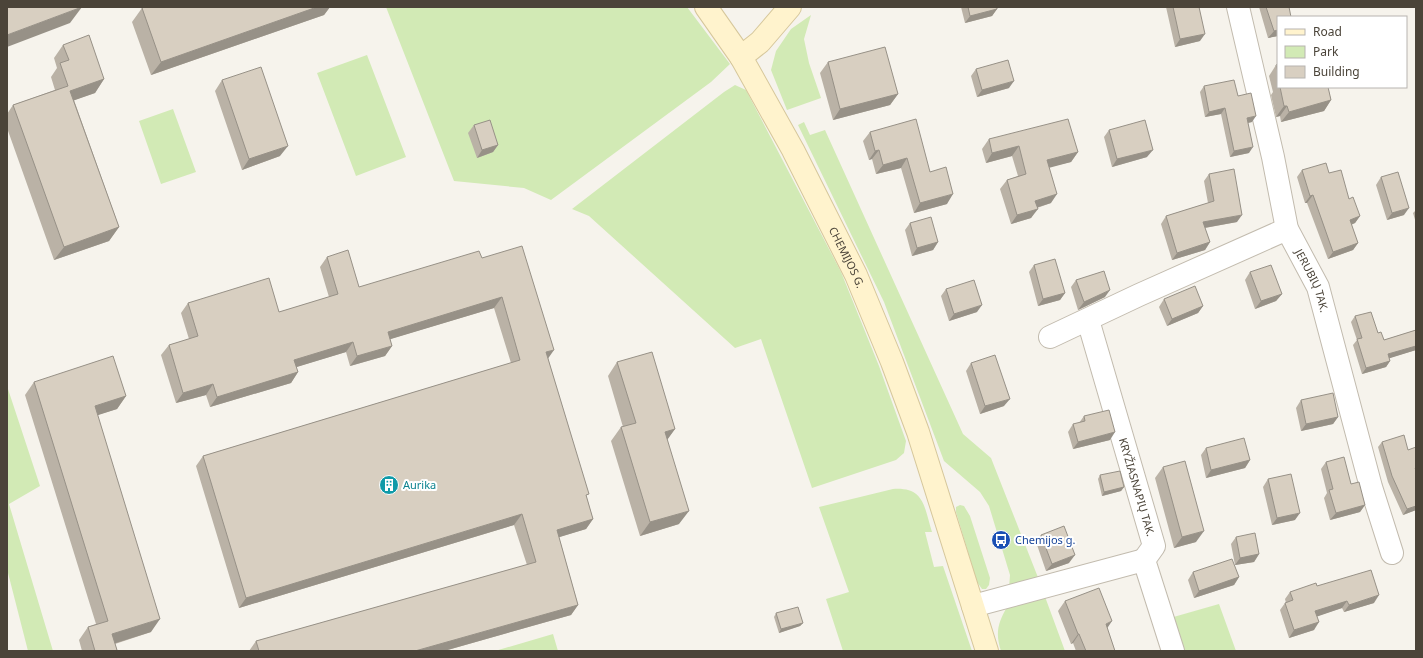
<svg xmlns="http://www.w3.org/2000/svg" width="1423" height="658" font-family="'Noto Sans',sans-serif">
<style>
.green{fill:#d2eab5}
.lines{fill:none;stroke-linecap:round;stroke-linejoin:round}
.street-casing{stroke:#c2bbae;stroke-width:24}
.secondary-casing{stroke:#d6c79b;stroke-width:24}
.street{stroke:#fff;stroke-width:22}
.secondary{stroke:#fff3cd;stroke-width:22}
.wall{fill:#bab2a6}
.shaded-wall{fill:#979187}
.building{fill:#d8cfc1;stroke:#979187}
.labels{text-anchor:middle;stroke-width:4;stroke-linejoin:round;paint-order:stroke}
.street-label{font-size:11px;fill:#4b4439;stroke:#fff}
.culture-label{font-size:11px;fill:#0d838f;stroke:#fff;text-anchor:start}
.transit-label{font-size:11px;fill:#164399;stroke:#fff;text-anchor:start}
</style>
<rect width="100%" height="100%" fill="#f6f3ec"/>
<path class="green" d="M386,7H687L730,64L711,82L551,200L524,188L454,181Z
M811,15L804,39L809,63L821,98L787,110L771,70L776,51L791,29Z
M367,55L406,157L356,176L317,73Z
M735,85L746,90L841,272L879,366L906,441L904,453L896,460L812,488L761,339L735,348L589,216L572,209L724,92Z
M173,109L196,172L161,184L139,121Z
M804,122L810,135L825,130L963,434L991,458L1039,580L1009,588L1010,575L989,506L980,492L944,461L884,302L798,125Z
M7,386L40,486L9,504L53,651H28L7,569Z
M893,489C925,487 924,507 932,532H925L934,567L943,566L972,651H843L826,599L849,592L819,507Z
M960,505L964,506L970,516L990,578L989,585L986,589H982L977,582L956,512V507Z
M1044,594L1065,651H1001C995,633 998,623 1007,607Z
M1219,604L1236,651H1173L1163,620Z
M553,634L558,651H495Z"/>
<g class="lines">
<defs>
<g id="street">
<path id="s1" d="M1238,7L1273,157L1287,229L1318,287L1371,487L1392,553"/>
<path id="s2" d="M1088,320L1154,546L1144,560L1173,651"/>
<path d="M1050,337L1139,295L1287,229"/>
<path d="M973,606L1144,560"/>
</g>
<g id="secondary">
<path d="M706,7L741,57"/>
<path id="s3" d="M790,7L760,42L741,57L793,150L856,275L892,362L918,432L987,651"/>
</g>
</defs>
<use href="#street" class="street-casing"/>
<use href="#secondary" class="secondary-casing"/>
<use href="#street" class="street"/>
<use href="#secondary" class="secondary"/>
</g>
<path class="wall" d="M145,7H330L324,15L151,75L132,22L142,8Z
M961,7H997V9L992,16L965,23Z
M1166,7H1199L1200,41L1175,47Z
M1259,7H1289L1278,36L1268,38Z
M63,45L104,79L95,93L74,100L119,227L109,241L54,260L7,128V114L13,105L55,90L51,77L57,68L54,58Z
M828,62L898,94L890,105L833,120L820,73Z
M1278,64V87H1328L1331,100L1324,111L1281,122L1280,116L1276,117L1271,95L1273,92L1269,76L1276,65Z
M976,69L1009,88L977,97L971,76Z
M222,80L280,156L242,170L215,91Z
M1204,86L1238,96L1252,122L1248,123L1249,153L1230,157L1221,114L1205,117L1200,92Z
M474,125L498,145L493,152L477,158L468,133Z
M1109,130L1147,157L1112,167L1104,137Z
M870,132L930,172L947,204L914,213L901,168L876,174L872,159L869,160L863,141Z
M989,139L1078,152L1071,162L1049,167L1051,203L1037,208L1031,218L1011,224L1000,189L1007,180L1018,176L1012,156L986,163L982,149Z
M1302,170L1329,173L1349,199L1360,216L1355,223L1351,225L1358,243L1353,250L1328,259L1307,203H1305L1297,177Z
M1209,174L1237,222L1205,228L1210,242L1205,250L1172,260L1161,224L1166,216L1208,203L1204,181Z
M1381,177L1404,215L1387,220L1376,185Z
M1416,210V223L1413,213Z
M910,223L938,242L933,250L912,256L905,230Z
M327,257L359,287L482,258L548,358L587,498L593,519L586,529L559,537L578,605L571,615L444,651H249L256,641L527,565L514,525L239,608L196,466L203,456L511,363L494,308L390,339L392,346L385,356L350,366L346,352L296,367L298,372L291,383L210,407L206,395L176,403L161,355L169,345L189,339L181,313L188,303L279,312L329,297L320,267Z
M1034,265L1065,293L1060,300L1038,306L1029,272Z
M1250,272L1282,294L1276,301L1255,309L1245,280Z
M1076,280L1105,297L1078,310L1071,287Z
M946,289L977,312L949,321L941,296Z
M1164,299L1203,306L1198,313L1167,326L1159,307Z
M1355,316L1378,333L1384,340L1416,330V350L1389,358L1390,361L1386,367L1362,374L1353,345L1357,340L1351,322Z
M617,362L675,429L667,439L679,524L640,536L611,441L621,427H623L608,376Z
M971,363L1004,406L980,414L966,371Z
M34,382L126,396L117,409L97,415L151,632L115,644L117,650L116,651H82L79,640L88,627L96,624L25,395Z
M1301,400L1338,417L1333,424L1301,431L1296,408Z
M1084,416L1110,440L1073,449L1068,432L1073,424L1079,423Z
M1382,442L1408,450L1416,447V510L1403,515L1388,482L1378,447Z
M1206,448L1250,460L1245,468L1206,478L1201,455Z
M1326,462L1351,484L1365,505L1360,512L1330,520L1324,498L1327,493L1321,469Z
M1163,467L1196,542L1174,548L1155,478Z
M1100,475L1124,487L1121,491L1102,496L1098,479Z
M1268,479L1295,520L1272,525L1263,487Z
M1041,535L1069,563L1046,571L1036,542Z
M1236,537L1259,554L1254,562L1235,565L1231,544Z
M1193,572L1239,577L1234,585L1194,598L1188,580Z
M1317,586L1374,603L1344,612L1342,608L1317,616L1314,630L1289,638L1280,610L1285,603H1286L1285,599L1290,592Z
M1065,601L1107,628L1115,651H1076L1073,643L1071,644L1058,611Z
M776,613L803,623L800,626L779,633L774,617Z"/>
<path class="shaded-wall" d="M82,7L70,23L7,47V35Z
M317,7H330L324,15L151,75L161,62Z
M997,9L992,16L965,23L970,16Z
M1278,30V36L1268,38L1274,31Z
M1205,34L1200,41L1175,47L1180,39Z
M104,79L95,93L61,105L70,91Z
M1014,81L1009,88L977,97L982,90Z
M898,94L890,105L833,120L840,109Z
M1331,100L1324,111L1281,122L1289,112Z
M1284,106H1287L1280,116L1276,117Z
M1225,108L1221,114L1205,117L1209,112Z
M1256,116L1252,122L1242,124L1247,118Z
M498,145L493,152L477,158L482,150Z
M288,146L280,156L242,170L249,159Z
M1019,146L1012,156L986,163L992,153Z
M1253,147L1249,153L1230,157L1234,151Z
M879,150L872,159L869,160L875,151Z
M1153,150L1147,157L1112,167L1117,159Z
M1078,152L1071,162L1041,170L1047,160Z
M907,158L901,168L876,174L883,165Z
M953,194L947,204L914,213L920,203Z
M1057,194L1051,203L1029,210L1035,201Z
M1313,195L1307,203H1305L1310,196Z
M1409,208L1404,215L1387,220L1392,213Z
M1038,209L1031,218L1011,224L1017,215Z
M1242,215L1237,222L1198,229L1203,222Z
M1360,216L1355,223L1345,227L1350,220Z
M119,227L109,241L54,260L64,247Z
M938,242L933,250L912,256L917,248Z
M1210,242L1205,250L1172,260L1177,253Z
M1358,243L1353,250L1328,259L1333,252Z
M1110,290L1105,297L1078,310L1084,302Z
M1065,293L1060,300L1038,306L1043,299Z
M1282,294L1276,301L1255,309L1261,301Z
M502,297L494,308L381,342L388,332Z
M982,305L977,312L949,321L954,314Z
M1203,306L1198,313L1167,326L1172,319Z
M353,342L346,352L287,370L294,360Z
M392,346L385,356L350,366L357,356Z
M1416,346V350L1384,360L1388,354Z
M554,350L547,360L546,352Z
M1390,361L1386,367L1362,374L1366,368Z
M298,372L291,383L210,407L217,397Z
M213,384L206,395L176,403L183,393Z
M126,396L117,409L86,419L95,406Z
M1010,399L1004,406L980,414L985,406Z
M1338,417L1333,424L1301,431L1306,424Z
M675,429L665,443V432Z
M1115,432L1110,440L1073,449L1078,442Z
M1250,460L1245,468L1206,478L1211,470Z
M1124,487L1121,491L1102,496L1104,492Z
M1365,505L1360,512L1330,520L1336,513Z
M1416,506V510L1403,515L1407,509Z
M689,511L679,524L640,536L650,522Z
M1300,513L1295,520L1272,525L1277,518Z
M522,514L514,525L239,608L246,598Z
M593,519L586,529L550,540L557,530Z
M1204,531L1196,542L1174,548L1182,537Z
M1259,554L1254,562L1235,565L1240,558Z
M1075,555L1069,563L1046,571L1052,564Z
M1239,577L1234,585L1194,598L1199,591Z
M1379,595L1374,603L1344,612L1349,605Z
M1347,601L1342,608L1310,619L1315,611Z
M578,605L571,615L444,651H415Z
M160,619L151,632L103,647L112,634Z
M1112,621L1106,630V624Z
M1319,622L1314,630L1289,638L1294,630Z
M803,623L800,626L779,633L781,629Z
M1078,634H1079L1073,643L1071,644Z"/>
<path class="building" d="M7,7H82L7,35Z
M145,7H317L161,62L142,8Z
M968,7H997V9L970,16Z
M1173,7H1199L1205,34L1180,39Z
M1266,7H1289L1291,17H1278V30L1274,31Z
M89,35L104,79L70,91L119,227L64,247L13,105L68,86L60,63L69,60L63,45Z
M885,47L898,94L840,109L828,62Z
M1008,60L1014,81L982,90L976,69Z
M1278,64V72L1276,65Z
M261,67L288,146L249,159L222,80Z
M1234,80L1238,96L1251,93L1256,116L1247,118L1253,147L1234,151L1225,108L1209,112L1204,86Z
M1280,87H1328L1331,100L1289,112L1287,106H1284Z
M916,119L930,172L946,167L953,194L920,203L907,158L883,165L879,150L875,151L870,132Z
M1068,119L1078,152L1047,160L1057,194L1035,201L1038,209L1017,215L1007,180L1026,174L1019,146L992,153L989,139Z
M490,120L498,145L482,150L474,125Z
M1145,120L1153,150L1117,159L1109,130Z
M1326,163L1329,173L1341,170L1349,199L1353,197L1360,216L1350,220L1358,243L1333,252L1313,195L1310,196L1302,170Z
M1234,169L1242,215L1203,222L1210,242L1177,253L1166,216L1214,201L1209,174Z
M1398,172L1409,208L1392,213L1381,177Z
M931,217L938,242L917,248L910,223Z
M522,246L554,350L546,352L589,494L586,495L593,519L557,530L578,605L415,651H259L256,641L536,562L522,514L246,598L203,456L520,360L502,297L388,332L392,346L357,356L353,342L294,360L298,372L217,397L213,384L183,393L169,345L198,336L188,303L269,278L279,312L338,294L327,257L348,250L359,287L479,251L482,258Z
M1055,259L1065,293L1043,299L1034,265Z
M1271,265L1282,294L1261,301L1250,272Z
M1104,271L1110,290L1084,302L1076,280Z
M974,280L982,305L954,314L946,289Z
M1195,286L1203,306L1172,319L1164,299Z
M1371,312L1378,333L1381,332L1384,340L1416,330V346L1388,354L1390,361L1366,368L1357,339L1362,338L1355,316Z
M652,352L675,429L665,432L689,511L650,522L621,427L636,423L617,362Z
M995,355L1010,399L985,406L971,363Z
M113,356L126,396L95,406L160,619L112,634L117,650L114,651H95L88,627L108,621L34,382Z
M1333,393L1338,417L1306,424L1301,400Z
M1109,410L1115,432L1078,442L1073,424L1085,421L1084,416Z
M1404,435L1408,450L1416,447V467L1415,468L1416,470V506L1407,509L1392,476L1382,442Z
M1244,438L1250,460L1211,470L1206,448Z
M1344,457L1351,484L1359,482L1365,505L1336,513L1329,490L1333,489L1326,462Z
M1185,461L1204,531L1182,537L1163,467Z
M1120,471L1124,487L1104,492L1100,475Z
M1291,474L1300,513L1277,518L1268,479Z
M1064,526L1075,555L1052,564L1041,535Z
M1255,533L1259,554L1240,558L1236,537Z
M1232,559L1239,577L1199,591L1193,572Z
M1371,570L1379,595L1349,605L1347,601L1315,611L1319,622L1294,630L1285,603L1293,600L1290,592L1316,583L1317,586Z
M1099,588L1112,621L1106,624L1115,651H1086L1079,634H1078L1065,601Z
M798,607L803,623L781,629L776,613Z"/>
<defs>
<symbol id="building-disc" viewBox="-11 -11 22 22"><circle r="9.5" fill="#0f9aa8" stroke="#fff"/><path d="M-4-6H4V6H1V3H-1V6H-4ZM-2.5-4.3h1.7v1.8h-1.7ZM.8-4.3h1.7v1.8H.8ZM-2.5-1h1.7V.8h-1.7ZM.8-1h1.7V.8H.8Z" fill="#fff"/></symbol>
<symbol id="bus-disc" viewBox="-11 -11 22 22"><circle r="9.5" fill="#1a4fb4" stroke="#fff"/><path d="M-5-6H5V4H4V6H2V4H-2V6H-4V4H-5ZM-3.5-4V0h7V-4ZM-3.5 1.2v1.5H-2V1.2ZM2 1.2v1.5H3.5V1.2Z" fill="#fff"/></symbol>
</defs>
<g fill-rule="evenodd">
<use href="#building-disc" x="378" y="474" width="22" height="22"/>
<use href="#bus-disc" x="990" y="529" width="22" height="22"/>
</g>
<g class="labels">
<g class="street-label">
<text dy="4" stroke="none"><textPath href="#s3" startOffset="297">CHEMIJOS G.</textPath></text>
<text dy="4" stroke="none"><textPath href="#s1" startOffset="285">JERUBIŲ TAK.</textPath></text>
<text dy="4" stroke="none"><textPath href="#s2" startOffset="174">KRYŽIASNAPIŲ TAK.</textPath></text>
</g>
<g class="culture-label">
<text x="403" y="489">Aurika</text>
</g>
<g class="transit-label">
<text x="1015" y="544">Chemijos g.</text>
</g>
</g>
<rect width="1423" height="658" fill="none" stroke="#4b4439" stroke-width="16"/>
<rect x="1277" y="16" width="130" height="72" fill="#ffffff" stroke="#b7b4b0"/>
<rect x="1285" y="29" width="20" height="6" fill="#fff3cd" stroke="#b7b4b0"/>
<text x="1313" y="36" font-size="12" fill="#4b4439">Road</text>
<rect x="1285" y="46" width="20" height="12" fill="#d2eab5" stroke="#b7b4b0"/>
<text x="1313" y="56" font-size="12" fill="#4b4439">Park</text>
<rect x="1285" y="66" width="20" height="12" fill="#d8cfc1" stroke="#b7b4b0"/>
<text x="1313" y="76" font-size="12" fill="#4b4439">Building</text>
</svg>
